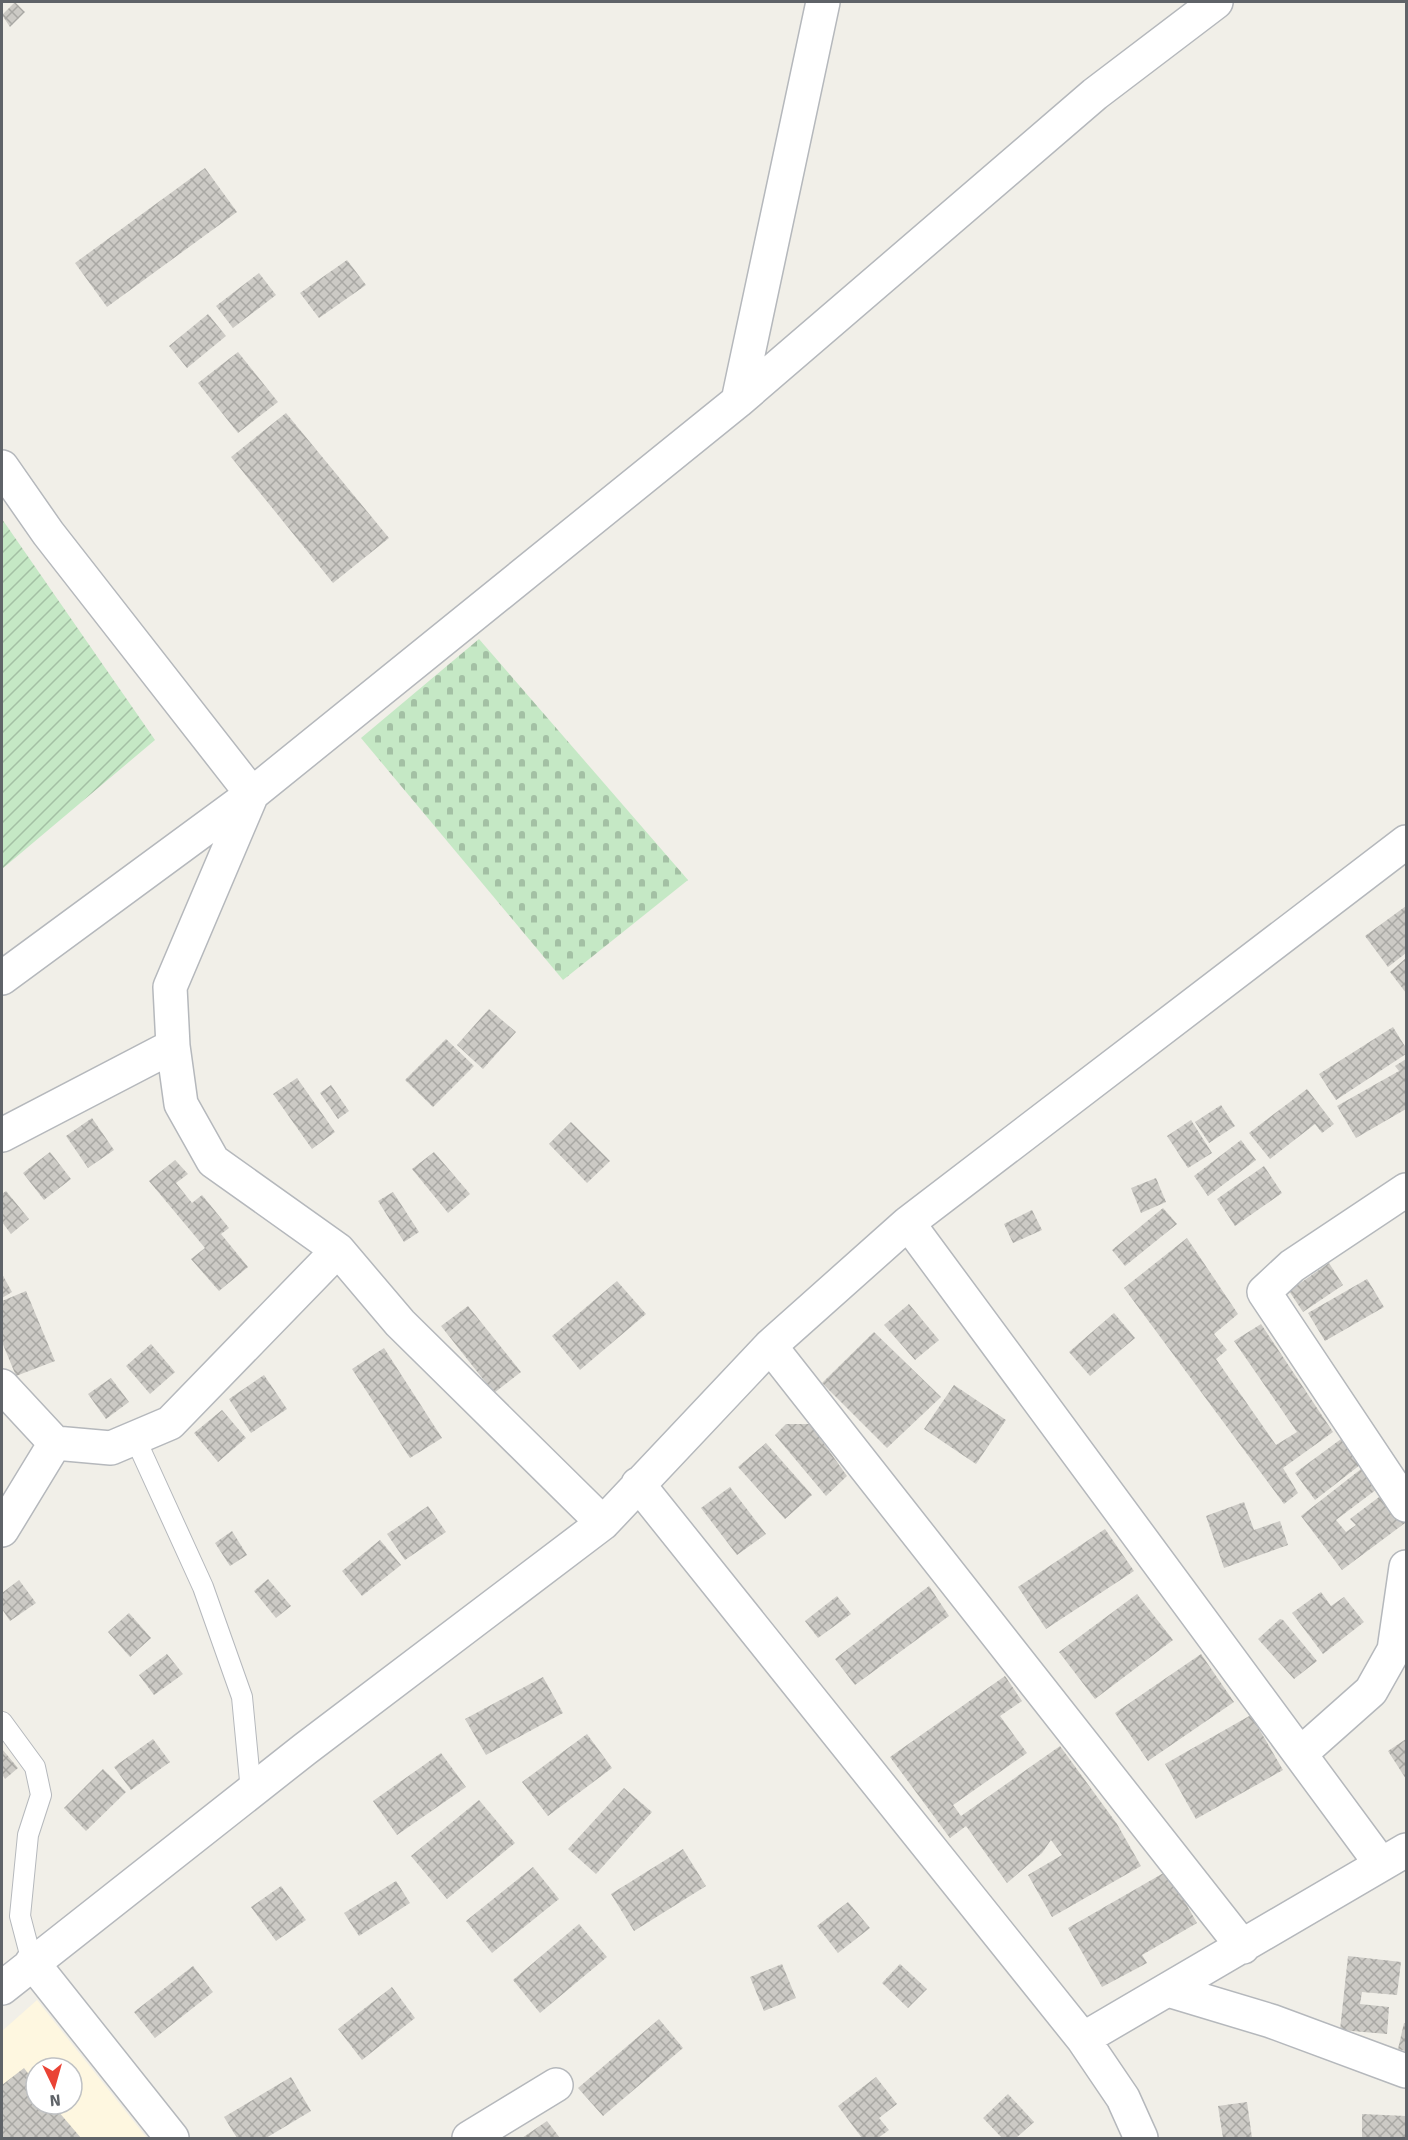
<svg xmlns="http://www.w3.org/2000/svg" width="1408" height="2140" font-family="Signika,sans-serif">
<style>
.commercial{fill:#fef7e0;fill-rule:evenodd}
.cemetery{fill:url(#cemetery-stones)}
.garden{fill:url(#garden-furrows)}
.building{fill:url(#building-cross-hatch)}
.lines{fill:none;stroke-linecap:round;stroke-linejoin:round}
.service-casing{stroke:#b5b8bc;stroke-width:22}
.minor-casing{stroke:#b5b8bc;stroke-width:36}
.service{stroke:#fff;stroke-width:20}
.minor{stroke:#fff;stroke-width:33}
</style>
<defs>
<pattern id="cemetery-stones" width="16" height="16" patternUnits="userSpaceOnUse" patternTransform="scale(1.5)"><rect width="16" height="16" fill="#c5e8c5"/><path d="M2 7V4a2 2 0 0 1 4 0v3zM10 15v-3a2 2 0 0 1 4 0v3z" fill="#a3c0a4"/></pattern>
<pattern id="garden-furrows" width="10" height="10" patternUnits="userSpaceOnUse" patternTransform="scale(1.5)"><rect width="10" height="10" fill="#c5e8c5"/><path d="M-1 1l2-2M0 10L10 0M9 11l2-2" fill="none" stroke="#a3c0a4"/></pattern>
<pattern id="building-cross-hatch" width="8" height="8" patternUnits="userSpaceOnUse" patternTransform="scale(1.5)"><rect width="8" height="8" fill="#cccac5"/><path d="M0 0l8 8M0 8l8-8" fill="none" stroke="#a9a8a4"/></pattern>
</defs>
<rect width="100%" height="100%" fill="#f1efe8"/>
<path class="commercial" d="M37,2000L147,2138H2V2031ZM36,2068H72V2104H36Z"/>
<path class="cemetery" d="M479,639L688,880L563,980L361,738Z"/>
<path class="garden" d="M2,519L155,740L2,869Z"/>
<path class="building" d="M15,2L25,12L10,27L2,15Z
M205,168L237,212L107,307L75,263Z
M347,260L366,285L319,318L300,293Z
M259,273L276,295L233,328L216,306Z
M208,314L226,336L187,368L169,346Z
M238,352L278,402L238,433L198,383Z
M286,413L389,538L333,583L231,457Z
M1406,906V953L1388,967L1365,936Z
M1406,958V993L1390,972Z
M489,1009L516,1032L483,1069L457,1045Z
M1393,1027L1406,1048V1054L1336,1100L1319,1074Z
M446,1039L474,1066L433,1107L405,1080Z
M1406,1059V1109L1356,1138L1337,1106L1399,1071L1395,1066Z
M297,1078L335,1132L312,1149L273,1094Z
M331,1085L349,1111L338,1119L320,1093Z
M1307,1089L1334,1124L1322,1133L1315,1124L1270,1159L1249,1133Z
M1221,1105L1235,1126L1209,1143L1195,1122Z
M92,1118L114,1150L88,1168L66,1136Z
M1191,1120L1212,1153L1188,1168L1167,1136Z
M571,1122L610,1161L587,1183L549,1144Z
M1241,1140L1256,1160L1208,1196L1194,1176Z
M50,1152L71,1179L44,1200L23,1173Z
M434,1152L470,1194L448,1213L412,1169Z
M175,1160L188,1174L176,1183L192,1203L202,1195L229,1228L221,1234L248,1267L219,1291L191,1259L205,1248L149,1181Z
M1264,1166L1282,1193L1235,1226L1217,1199Z
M1156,1178L1166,1202L1141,1213L1131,1188Z
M6,1191L29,1219L11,1234L2,1222V1194Z
M393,1192L419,1232L404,1242L378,1201Z
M1163,1208L1177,1224L1125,1266L1112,1250Z
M1032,1210L1042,1230L1013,1243L1004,1224Z
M1187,1238L1238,1314L1214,1334L1227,1350L1216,1359L1276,1445L1297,1432L1234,1341L1261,1324L1333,1432L1283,1468L1298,1493L1284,1504L1124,1288Z
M1329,1263L1343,1285L1303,1312L1289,1291Z
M2,1274L12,1292L2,1298Z
M1367,1279L1384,1307L1325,1341L1308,1313Z
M617,1281L646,1314L580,1370L552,1336Z
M26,1291L55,1361L16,1376L2,1342V1301Z
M909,1304L939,1340L915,1360L884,1325Z
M468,1306L521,1372L494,1393L441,1326Z
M1114,1313L1135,1338L1090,1376L1069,1352Z
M874,1332L941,1397L887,1448L822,1383Z
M151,1344L175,1372L150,1394L126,1366Z
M384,1348L442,1438L410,1458L352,1369Z
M264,1375L287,1409L251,1433L229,1399Z
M111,1378L129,1402L106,1419L88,1394Z
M954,1385L1006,1420L976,1464L924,1429Z
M222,1410L246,1438L218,1462L194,1433Z
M786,1424H810L847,1476L826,1496L775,1435Z
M1341,1439L1360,1465L1315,1500L1295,1473Z
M766,1443L812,1495L785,1519L738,1467Z
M1361,1469L1377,1489L1336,1520L1346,1532L1356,1525L1350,1519L1383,1494L1405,1523L1342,1570L1301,1516Z
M730,1487L766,1534L737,1555L701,1508Z
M1244,1502L1254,1530L1280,1521L1288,1545L1224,1568L1206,1516Z
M428,1506L446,1532L405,1560L387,1534Z
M1105,1529L1134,1571L1046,1629L1018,1587Z
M232,1531L247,1555L230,1566L215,1543Z
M380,1540L401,1565L362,1596L342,1571Z
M268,1579L291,1606L276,1618L254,1591Z
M19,1580L36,1603L10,1621L2,1609V1593Z
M929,1586L949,1616L855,1685L835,1659Z
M1321,1592L1331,1606L1344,1597L1364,1622L1323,1654L1292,1613Z
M1137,1594L1173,1640L1095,1699L1059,1652Z
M837,1596L851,1614L818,1638L805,1621Z
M129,1613L151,1638L130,1657L108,1632Z
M1280,1619L1283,1620L1317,1661L1294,1679L1258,1639Z
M167,1654L183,1674L154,1695L139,1675Z
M1201,1654L1234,1702L1148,1761L1115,1713Z
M1005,1676L1022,1701L1000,1716L1027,1753L953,1805L961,1816L1060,1746L1117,1824L1141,1866L1052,1917L1028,1875L1062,1855L1051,1840L1042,1853L1007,1883L966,1826L950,1838L890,1757Z
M543,1677L563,1713L486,1755L465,1719Z
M1251,1715L1283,1770L1196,1819L1165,1764Z
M587,1734L612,1768L548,1816L522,1782Z
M153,1739L170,1762L131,1790L114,1767Z
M1406,1739V1779L1388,1751Z
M2,1749L18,1768L5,1779L2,1774Z
M441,1753L466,1787L397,1835L373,1801Z
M103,1769L126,1792L86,1831L64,1808Z
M624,1788L652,1812L596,1874L568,1849Z
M479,1800L515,1843L447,1899L411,1856Z
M683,1849L706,1886L634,1931L611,1894Z
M533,1867L559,1899L492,1953L466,1921Z
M1167,1871L1197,1923L1142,1955L1147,1963L1102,1987L1068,1928Z
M396,1881L410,1903L359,1936L344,1913Z
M281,1886L306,1920L276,1941L251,1907Z
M848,1902L870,1928L838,1953L817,1926Z
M579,1924L607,1957L540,2013L513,1980Z
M1348,1956L1401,1962L1397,1995L1362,1992L1360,2004L1389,2007L1387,2034L1340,2030Z
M782,1964L796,1998L764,2011L750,1977Z
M900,1964L927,1989L908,2008L882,1983Z
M193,1966L213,1992L155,2038L134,2012Z
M392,1987L415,2018L362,2060L338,2029Z
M659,2019L683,2048L603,2116L578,2088Z
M1404,2023H1406V2051L1398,2049Z
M24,2068L36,2084V2104H52L81,2138H2V2085Z
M291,2077L311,2111L266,2138H237L224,2117Z
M876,2077L897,2104L879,2118L889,2130L878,2138H862L838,2106Z
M1008,2094L1034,2122L1016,2138H1002L983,2118Z
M1247,2102L1252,2138H1223L1218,2106Z
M1362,2114L1406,2116V2138H1362Z
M547,2121L560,2138H522Z"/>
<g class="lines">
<defs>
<path id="service" d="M135,1438L203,1587L242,1697L251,1791
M2,1722L35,1767L41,1795L28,1835L20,1916L32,1962"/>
<path id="minor" d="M738,401L823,2
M2,467L48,533L252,794L170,987L173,1046L181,1104L213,1161L338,1250L400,1323L603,1523
M2,978L252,794L738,401L1095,94L1216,2
M2,1135L173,1046
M1406,1190L1292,1266L1264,1292L1406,1505
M908,1223L1381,1864
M770,1346L1243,1947
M2,1386L55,1443L111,1448L170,1423L338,1250
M638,1484L1083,2039L1123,2098L1141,2138
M2,1530L55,1443
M1300,1754L1371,1691L1394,1650L1406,1567
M32,1962L172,2138
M2,1988L305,1749L603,1523L770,1346L908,1223L1406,842
M1168,1990L1271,2021L1406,2071
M1083,2039L1406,1850
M469,2138L556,2085"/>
</defs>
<use href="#service" class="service-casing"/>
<use href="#minor" class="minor-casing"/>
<use href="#service" class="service"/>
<use href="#minor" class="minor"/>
</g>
<rect width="1408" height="2140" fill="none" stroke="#5f6368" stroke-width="6"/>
<g transform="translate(54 2086) rotate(175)"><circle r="28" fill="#ffffff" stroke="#bfc1c3" stroke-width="1.5"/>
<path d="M0-4.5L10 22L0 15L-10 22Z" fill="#ea4335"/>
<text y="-9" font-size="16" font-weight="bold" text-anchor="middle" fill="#5f6368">N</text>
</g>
</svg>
